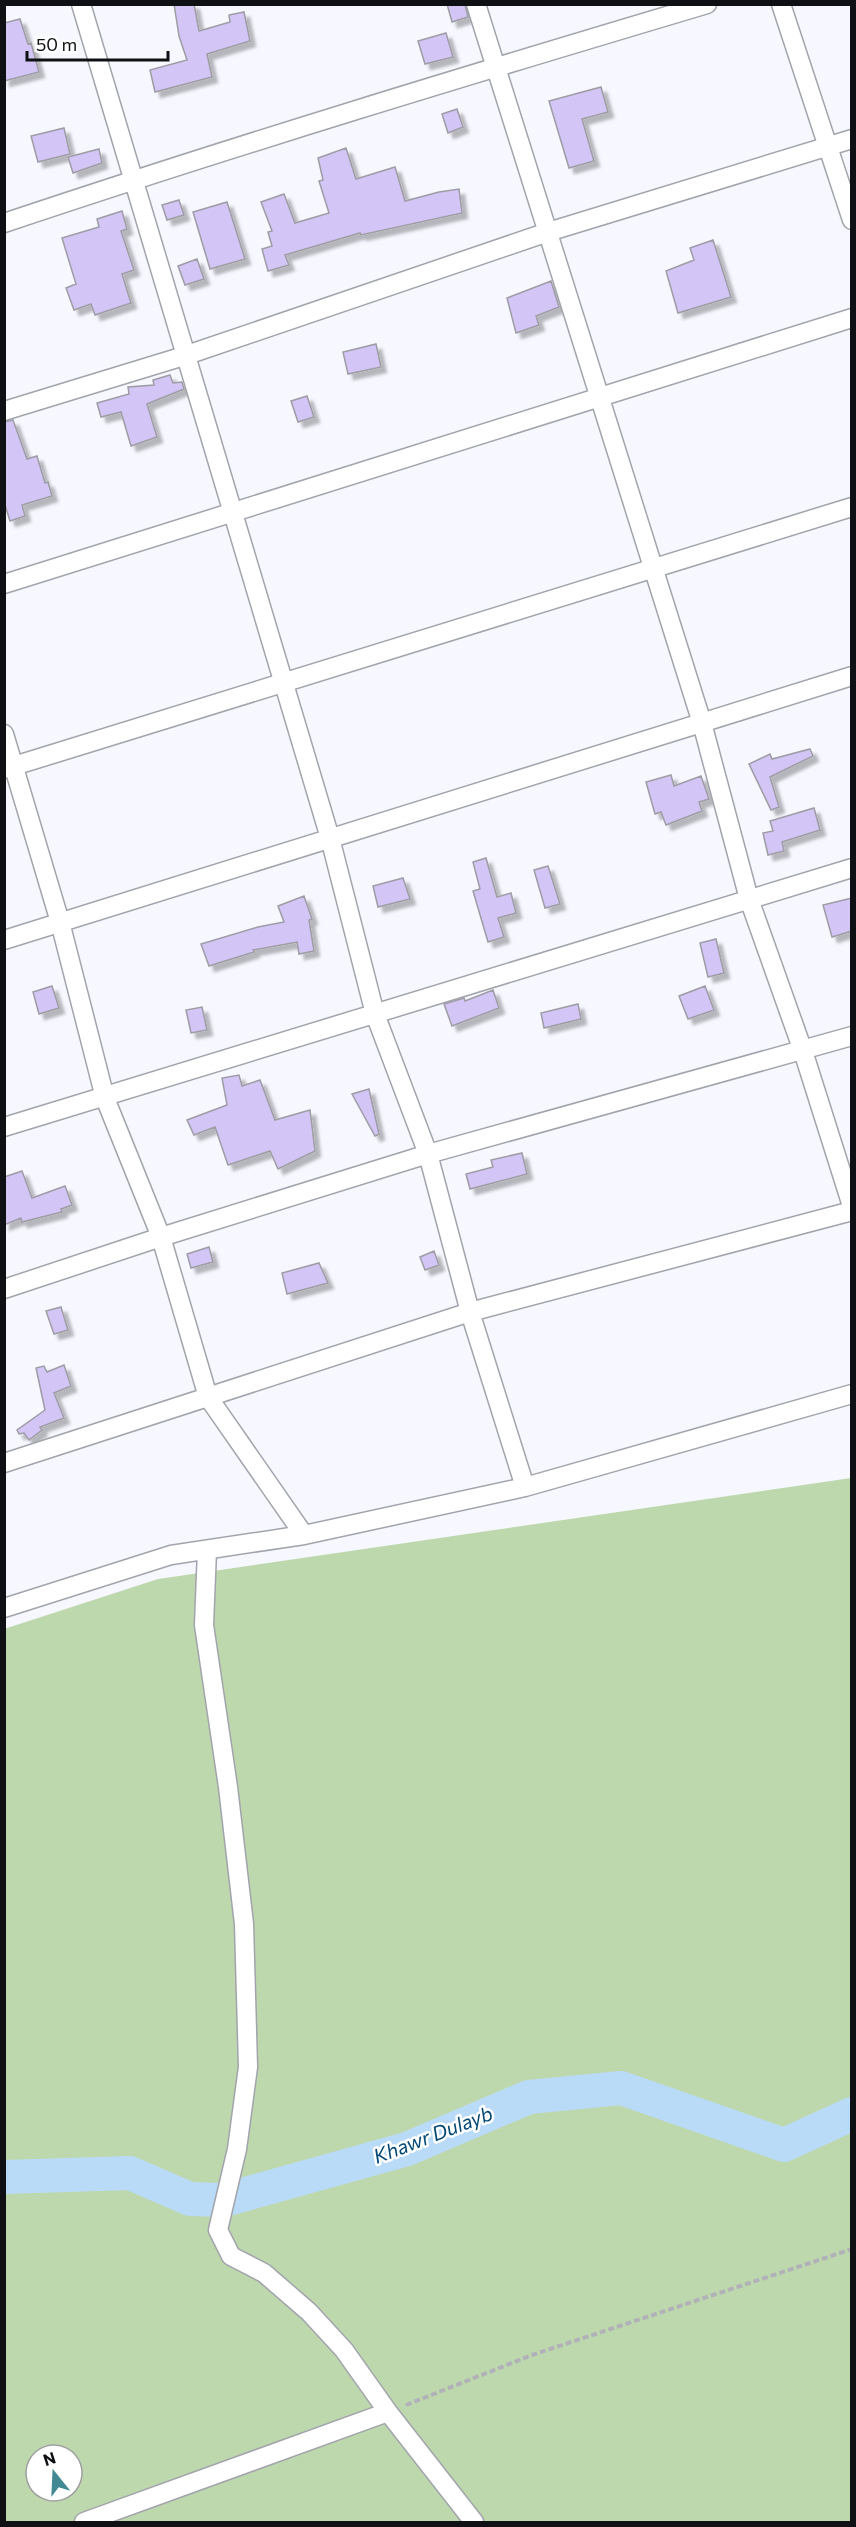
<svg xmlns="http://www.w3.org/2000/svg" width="856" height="2527" font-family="Commissioner,sans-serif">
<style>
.green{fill:#bed8ae;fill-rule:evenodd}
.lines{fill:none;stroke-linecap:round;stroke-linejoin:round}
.river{stroke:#badbf8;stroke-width:34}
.building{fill:#d3c5f5;stroke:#9e9ca4;stroke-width:1.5;filter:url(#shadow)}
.street-casing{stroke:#a2a4ac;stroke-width:21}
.path{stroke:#b1b2b8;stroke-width:4;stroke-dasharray:6 3;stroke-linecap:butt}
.street{stroke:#fff;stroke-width:18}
.labels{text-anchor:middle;stroke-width:5;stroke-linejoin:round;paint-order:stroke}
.water-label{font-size:20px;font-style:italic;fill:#014874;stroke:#fff}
</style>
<defs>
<filter id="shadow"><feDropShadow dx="5.5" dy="5.5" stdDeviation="1.5" flood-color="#0004"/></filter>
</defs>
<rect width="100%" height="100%" fill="#f7f8ff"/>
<path class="green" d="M851,1478V2522H5L4,1629L158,1579ZM36,2455H72V2491H36Z"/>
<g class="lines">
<path class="river" d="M4,2177L130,2173L190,2199L224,2200L407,2149L529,2097L621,2088L784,2145L852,2114"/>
</g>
<path class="building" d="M174,4H194L199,31L230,22L229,15L244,12L250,41L207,54L212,77L155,92L150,70L187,60L179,36Z
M447,4H465L468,17L452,22Z
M20,19L28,44L31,43L39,72L4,81V23Z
M446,33L453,57L425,64L418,41Z
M601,87L608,112L582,119L594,161L569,168L549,101Z
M457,109L463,127L448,133L442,114Z
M64,128L70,154L38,162L31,136Z
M346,148L356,179L395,167L405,201L439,192L459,189L462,213L361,235L360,233L285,255L289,265L268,271L262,249L272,246L268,232L272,231L261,202L284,194L295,223L329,213L319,181L323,180L318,158Z
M99,149L102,163L73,173L68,157Z
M179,200L184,215L167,220L162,205Z
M227,202L245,259L210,269L193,212Z
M122,211L127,229L121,231L134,270L122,274L131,303L95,315L91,304L74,310L66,288L76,284L62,238L99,227L97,219Z
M713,240L731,297L678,313L666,271L694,260L690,248Z
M197,259L204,279L185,285L178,266Z
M551,281L559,307L536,316L539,325L516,333L507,298Z
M376,344L381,367L348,374L343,352Z
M170,375L173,383L182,382L184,389L147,404L157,437L131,446L121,412L101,417L97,403L129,394L128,387L154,385L153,380Z
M307,396L314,417L298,422L291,401Z
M13,420L27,459L37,456L45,483L48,482L52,496L22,505L25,516L10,521L4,502V422Z
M810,749L813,756L770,777L779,807L771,810L749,764L770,754L772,759Z
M671,775L674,786L701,776L709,799L699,802L702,811L666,825L661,812L655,814L646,782Z
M814,808L820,830L782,842L784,851L768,855L763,833L773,831L770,821Z
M486,858L497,897L511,893L516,913L498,918L504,937L488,942L473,891L480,889L473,862Z
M548,866L560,904L545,908L534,870Z
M403,878L410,899L378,907L373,886Z
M304,896L312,919L309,920L314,951L299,954L297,942L253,950L254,952L209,966L201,944L258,927L284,922L278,906Z
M852,898V931L832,937L823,905Z
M716,939L724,973L708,977L700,943Z
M52,986L59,1008L39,1014L33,992Z
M705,986L714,1010L688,1019L679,996Z
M493,990L499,1008L452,1026L444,1004L464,998L465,1001Z
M578,1004L581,1019L544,1028L541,1013Z
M202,1007L207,1030L191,1033L186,1010Z
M239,1075L242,1086L260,1080L275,1120L310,1110L315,1151L278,1169L270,1151L228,1165L215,1127L194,1135L187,1120L227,1105L222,1078Z
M369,1089L379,1134L375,1136L352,1094Z
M522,1153L527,1174L470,1189L466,1174L493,1167L491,1160Z
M22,1171L32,1198L65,1186L72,1205L61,1209L62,1212L22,1222L21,1218L4,1225V1177Z
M209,1247L213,1262L191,1268L187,1254Z
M434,1251L439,1265L425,1270L420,1257Z
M319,1263L328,1283L287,1294L282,1273Z
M61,1307L68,1330L54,1334L46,1311Z
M64,1365L71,1386L54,1393L64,1418L40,1427L42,1430L29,1440L24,1433L19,1434L17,1430L45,1410L36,1368L44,1366L47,1372Z"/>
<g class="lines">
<defs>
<path id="street" d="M81,4L330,838L375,1014L428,1154L470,1312L525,1487
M476,4L702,723L749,899L803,1051L852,1206
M781,4L852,220
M4,223C237,145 472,74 707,4
M4,411L184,356L548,232L852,139
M4,584L852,318
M4,734L60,922L105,1098L161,1237L208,1397L304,1535
M4,769L852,507
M4,940L852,676
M4,1127L852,868
M4,1289L161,1237L428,1154L852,1036
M4,1463L470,1312L852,1211
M207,1550L204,1625L228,1787L244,1924L248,2067L237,2149L218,2230L231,2256L264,2273L309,2312L344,2350L388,2412
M4,1608L171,1555L304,1535L525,1487L852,1394
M84,2522L388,2412L474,2522"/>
</defs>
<use href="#street" class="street-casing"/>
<path class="path" d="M406,2405L532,2355L852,2249"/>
<use href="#street" class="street"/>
</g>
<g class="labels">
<g class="water-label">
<text transform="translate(433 2135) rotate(-21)" y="7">Khawr Dulayb</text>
</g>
</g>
<rect width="856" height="2527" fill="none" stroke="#0f1013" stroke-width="12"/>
<g transform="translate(54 2473) rotate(342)"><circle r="28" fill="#ffffff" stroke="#9f9fa1" stroke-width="1.5"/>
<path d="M0-4.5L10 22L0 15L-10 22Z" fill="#428993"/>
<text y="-9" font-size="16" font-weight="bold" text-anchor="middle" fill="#0f1013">N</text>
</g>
<path d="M27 51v9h141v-9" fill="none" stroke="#0f1013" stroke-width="3"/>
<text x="36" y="51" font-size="18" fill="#0f1013" stroke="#ffffff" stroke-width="4.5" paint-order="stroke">50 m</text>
</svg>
